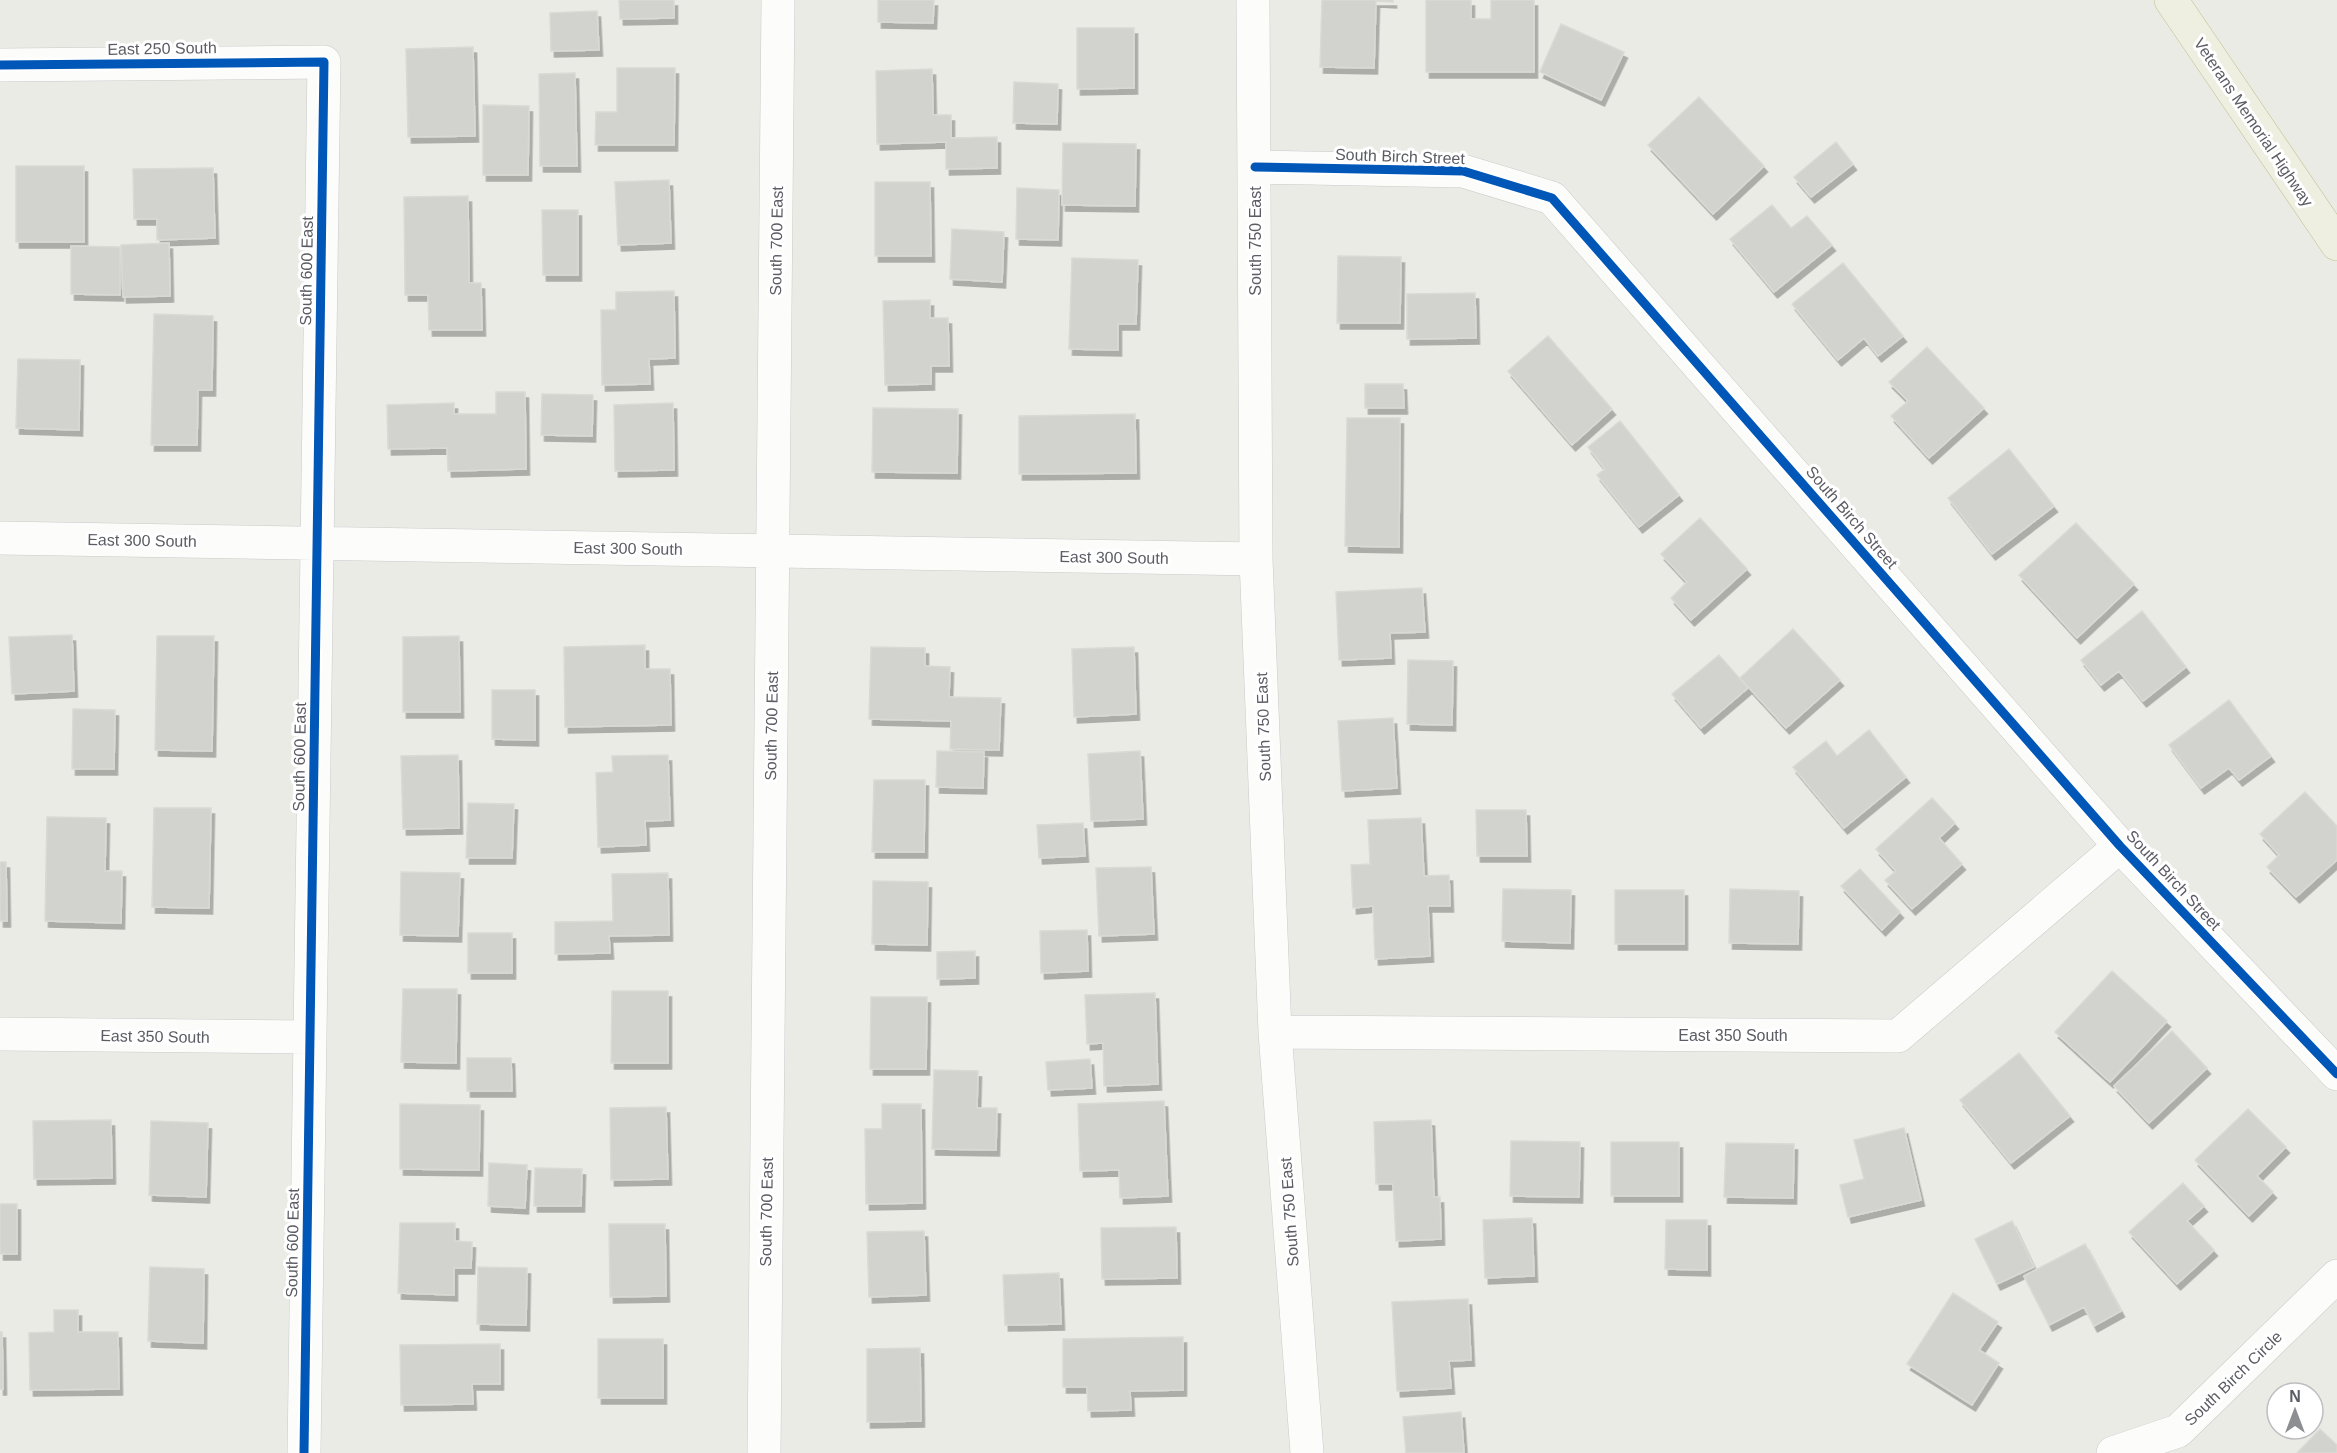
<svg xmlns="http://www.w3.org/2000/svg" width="2337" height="1453" font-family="Helvetica,sans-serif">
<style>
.building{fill:#d2d2ce;stroke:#dadad5;stroke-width:1.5;filter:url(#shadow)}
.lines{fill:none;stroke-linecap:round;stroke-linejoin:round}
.minor-casing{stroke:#c9c9c9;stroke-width:34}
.motorway-casing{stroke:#c3c292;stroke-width:34}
.minor{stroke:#fcfcfb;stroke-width:33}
.motorway{stroke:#eeefe0;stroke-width:33}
.cycleway-casing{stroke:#fff;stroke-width:13}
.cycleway{stroke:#0057b8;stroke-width:9}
.labels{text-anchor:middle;stroke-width:6;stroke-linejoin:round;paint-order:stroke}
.street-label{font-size:16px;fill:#5b5c64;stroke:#fff}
</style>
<defs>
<filter id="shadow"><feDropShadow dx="3.5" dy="6" stdDeviation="0" flood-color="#0004"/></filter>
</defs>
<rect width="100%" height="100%" fill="#ebebe6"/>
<path class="building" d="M619,0H674V18L620,19Z
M878,0H934L933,23L878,22Z
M1322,0H1393V2L1376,1L1374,68L1320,67Z
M1426,0H1471V19H1491V0H1534V72H1426Z
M597,11L599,50L551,51L550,13Z
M1561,24L1624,52L1601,100L1540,72Z
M1077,28H1134V88L1077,89Z
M473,47L475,136L408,137L406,49Z
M617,68H675L674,145H595L596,112H617Z
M932,69L933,115H951V138L997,137V168L946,169V142L877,144L876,71Z
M575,73L577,166H540L539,74Z
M1014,82L1058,84L1057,124L1013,123Z
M1699,97L1764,166L1713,214L1648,145Z
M483,105L529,106L528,175H483Z
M1836,142L1853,164L1811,197L1794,177Z
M1063,143L1136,144L1135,206L1062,205Z
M16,166H84V242H16Z
M213,168L215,238L157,240V219H134L133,169Z
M669,180L671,243L618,245L615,182Z
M875,182H930L931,256H875Z
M1017,188L1059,190L1058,240L1016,239Z
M468,196L469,283H481L482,330H429L428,295H405L404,197Z
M1772,205L1791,228L1807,216L1832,245L1774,292L1730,239Z
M542,210H578V275H543Z
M952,229L1004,232L1002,282L950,279Z
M169,243L170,296L123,297L121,245Z
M71,246L120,247V295L71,294Z
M1338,256L1401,257L1400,323H1337Z
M1072,258L1138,260L1136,324H1118V350L1069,349Z
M1843,263L1903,336L1878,356L1864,338L1838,360L1792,304Z
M674,291L675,358L649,359L650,384L602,385L601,310H616V292Z
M1475,293L1476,338L1407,339V294Z
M930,300V318H948L949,366H931V384L885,385L883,301Z
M154,314L213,316L212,390H198L197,445H151Z
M1548,336L1612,409L1572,445L1508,371Z
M1927,347L1984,408L1929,458L1891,416L1908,401L1889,382Z
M18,359L80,360L79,430L16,428Z
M1365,384H1403L1404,408H1365Z
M496,392H525L526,469L448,471L447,448L388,449L387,405L454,403V414H496Z
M542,394L593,395L592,436L541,435Z
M673,403L674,470L615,471L614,405Z
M873,408L958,409L957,473L872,472Z
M1135,414L1136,473L1019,474V416Z
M1347,418H1400L1399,547L1345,546Z
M1620,421L1679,495L1639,527L1597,475L1605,469L1588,447Z
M2009,449L2054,506L1992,554L1948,498Z
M1700,518L1747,569L1691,620L1671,598L1687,582L1661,554Z
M2076,523L2134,584L2077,638L2019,575Z
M1422,588L1425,632L1390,633L1391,658L1339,660L1336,592Z
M2142,611L2186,667L2143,701L2119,671L2101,685L2081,660Z
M1793,629L1840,680L1786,728L1740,678Z
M72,635L74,691L12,694L9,637Z
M157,636H214L212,751L155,750Z
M459,636L460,712H403V637Z
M645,645V669H670L671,725L565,727L564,647Z
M871,647L925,648V666L950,667L949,697L1001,698L999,750L950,749L951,721L869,719Z
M1134,647L1136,714L1074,717L1072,649Z
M1719,655L1748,688L1701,728L1672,694Z
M1408,660L1453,661L1452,725L1407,724Z
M492,690H535V740L492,739Z
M2229,700L2271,756L2239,780L2229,768L2201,788L2169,745Z
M73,709L115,710L114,769H72Z
M1393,718L1397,788L1342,791L1338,721Z
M1869,730L1906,777L1844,828L1793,767L1826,741L1837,756Z
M937,751L984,752L983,788L936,787Z
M1140,751L1143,819L1091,821L1088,754Z
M458,755L459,828L403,829L401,756Z
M668,755L670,820L645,821L646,845L598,847L596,773L613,772L612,756Z
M874,780H925L924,852H872Z
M2305,792L2337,826V860L2296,897L2267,867L2279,855L2260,834Z
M1932,798L1955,823L1939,838L1962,864L1912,909L1885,880L1896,871L1876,849Z
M468,803L514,804L512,858H466Z
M154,808H211L209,908L152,907Z
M1476,810H1526L1527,856H1477Z
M47,817L106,818L105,871H122L121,923L45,921Z
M1421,818L1424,876L1449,875L1450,906H1428L1430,956L1375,959L1373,906L1353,908L1351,865L1370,864L1368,820Z
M1083,823L1085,856L1039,858L1037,825Z
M0,862H6L7,921H0Z
M1151,867L1154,934L1099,936L1096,868Z
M1860,869L1900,912L1882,930L1841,886Z
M401,872L460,873L458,936L400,935Z
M668,873L669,935L609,936L610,953L555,954V922L613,921L612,874Z
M873,881L928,882L927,945L872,944Z
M1503,889L1571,890L1570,943L1502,941Z
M1730,889L1799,891L1798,944L1729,943Z
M1615,890H1684V944H1615Z
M1087,930L1088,971L1041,973L1040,931Z
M468,933H512V973H468Z
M975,951V978L937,979V952Z
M2112,971L2167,1021L2110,1082L2055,1032Z
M403,989H457L456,1063L401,1062Z
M612,991H668V1063H611Z
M1155,993L1158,1084L1104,1086L1103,1043L1087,1044L1085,995Z
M871,997H927L926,1069H870Z
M2172,1031L2207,1068L2149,1123L2114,1086Z
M2019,1053L2070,1116L2011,1163L1960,1100Z
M467,1058H511L512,1091H467Z
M1090,1059L1092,1088L1048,1090L1046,1062Z
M934,1070L978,1071L977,1108H997L996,1150L932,1149Z
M1164,1101L1168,1196L1120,1198L1119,1170L1080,1171L1078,1104Z
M400,1104L480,1105L479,1170L400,1169Z
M882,1104H921L922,1203L866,1204L865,1129H882Z
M666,1107L668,1179L611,1180L610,1108Z
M2248,1109L2286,1147L2257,1176L2273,1192L2249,1216L2195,1160Z
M111,1120L112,1178L34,1179L33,1121Z
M1431,1120L1434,1197H1440L1441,1239L1396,1241L1393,1184H1376L1374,1122Z
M151,1121L208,1123L206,1197L149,1195Z
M1904,1128L1921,1200L1848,1217L1840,1185L1864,1179L1854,1140Z
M1511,1141L1580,1142L1579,1197L1510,1196Z
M1611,1142H1679V1196H1611Z
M1726,1143L1794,1144L1793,1198L1724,1197Z
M489,1163L527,1165L525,1208L488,1206Z
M535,1168L582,1169L581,1206H534Z
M2183,1183L2204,1206L2187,1221L2214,1250L2177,1284L2129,1232Z
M0,1204H17V1254H0Z
M1532,1218L1534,1276L1485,1278L1483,1220Z
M1666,1220H1707V1270L1665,1269Z
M2012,1221L2034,1267L1997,1284L1975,1239Z
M400,1223H455V1241L472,1242L471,1268H454V1295L398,1293Z
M609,1224H665L666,1296L610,1297Z
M1176,1227L1177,1278L1102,1279L1101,1228Z
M924,1231L926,1295L869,1297L867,1232Z
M2085,1244L2121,1311L2094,1326L2084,1307L2049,1325L2024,1276Z
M150,1267L204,1269L203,1343L148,1341Z
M478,1267L527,1268L526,1325L477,1324Z
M1059,1273L1061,1324L1005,1325L1003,1275Z
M1953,1293L1998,1322L1979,1350L1999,1363L1972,1405L1907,1364Z
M1468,1299L1471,1360L1449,1361L1451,1388L1397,1391L1392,1302Z
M54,1310H78V1332H118L119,1389L30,1390L29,1333L54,1332Z
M0,1332H2L3,1389H0Z
M1183,1337V1390L1130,1391L1131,1410L1088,1411L1087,1387H1063V1339Z
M598,1339H663V1398H598Z
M500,1344V1384H472L473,1404L401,1405L400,1345Z
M920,1348L921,1421L867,1422V1349Z
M1461,1412L1464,1453H1406L1403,1417Z
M2320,1429L2337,1445V1453H2297Z"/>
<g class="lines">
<defs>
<path id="minor" d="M1253,0L1256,559L1275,1032L1307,1453
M0,65L324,62L304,1453
M1255,167L1463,171L1552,198L2120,846L2337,1074
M0,538L1256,559
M1275,1032L1898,1036L2120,846
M0,1034L310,1037
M764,1453L778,0
M2113,1453L2178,1431L2337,1276"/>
<path id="motorway" d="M2171,0L2337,244"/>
</defs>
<use href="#minor" class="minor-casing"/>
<use href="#motorway" class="motorway-casing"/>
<use href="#minor" class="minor"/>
<use href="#motorway" class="motorway"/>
<defs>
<path id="cycleway" d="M0,65L324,62L304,1453
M1255,167L1463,171L1552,198L2120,846L2337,1074"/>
</defs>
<use href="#cycleway" class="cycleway-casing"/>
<use href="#cycleway" class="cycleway"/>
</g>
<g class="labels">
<g class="street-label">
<text transform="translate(162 48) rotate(-1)" y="6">East 250 South</text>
<text transform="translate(2254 122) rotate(56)" y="6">Veterans Memorial Highway</text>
<text transform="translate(1400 156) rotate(2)" y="6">South Birch Street</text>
<text transform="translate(776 241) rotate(-89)" y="6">South 700 East</text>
<text transform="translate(1255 241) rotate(-90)" y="6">South 750 East</text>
<text transform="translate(306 271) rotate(-89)" y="6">South 600 East</text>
<text transform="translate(1852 517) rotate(49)" y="6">South Birch Street</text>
<text transform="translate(142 540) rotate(1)" y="6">East 300 South</text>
<text transform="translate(628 548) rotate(1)" y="6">East 300 South</text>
<text transform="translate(1114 557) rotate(1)" y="6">East 300 South</text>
<text transform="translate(771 726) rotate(-89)" y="6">South 700 East</text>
<text transform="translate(1263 727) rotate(-92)" y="6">South 750 East</text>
<text transform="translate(299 757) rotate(-89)" y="6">South 600 East</text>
<text transform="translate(2174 880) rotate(47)" y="6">South Birch Street</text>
<text x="1733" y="1041">East 350 South</text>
<text transform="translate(155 1036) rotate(1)" y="6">East 350 South</text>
<text transform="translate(766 1212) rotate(-89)" y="6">South 700 East</text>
<text transform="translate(1289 1212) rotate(-94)" y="6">South 750 East</text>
<text transform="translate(292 1243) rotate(-89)" y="6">South 600 East</text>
<text transform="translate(2233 1378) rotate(-44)" y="6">South Birch Circle</text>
</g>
</g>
<g transform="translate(2295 1411)"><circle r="28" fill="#ffffff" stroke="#bdbec1" stroke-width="1.5"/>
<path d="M0-4.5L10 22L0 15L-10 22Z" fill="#8d8e92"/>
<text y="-9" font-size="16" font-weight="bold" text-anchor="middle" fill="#5b5c64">N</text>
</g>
</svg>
